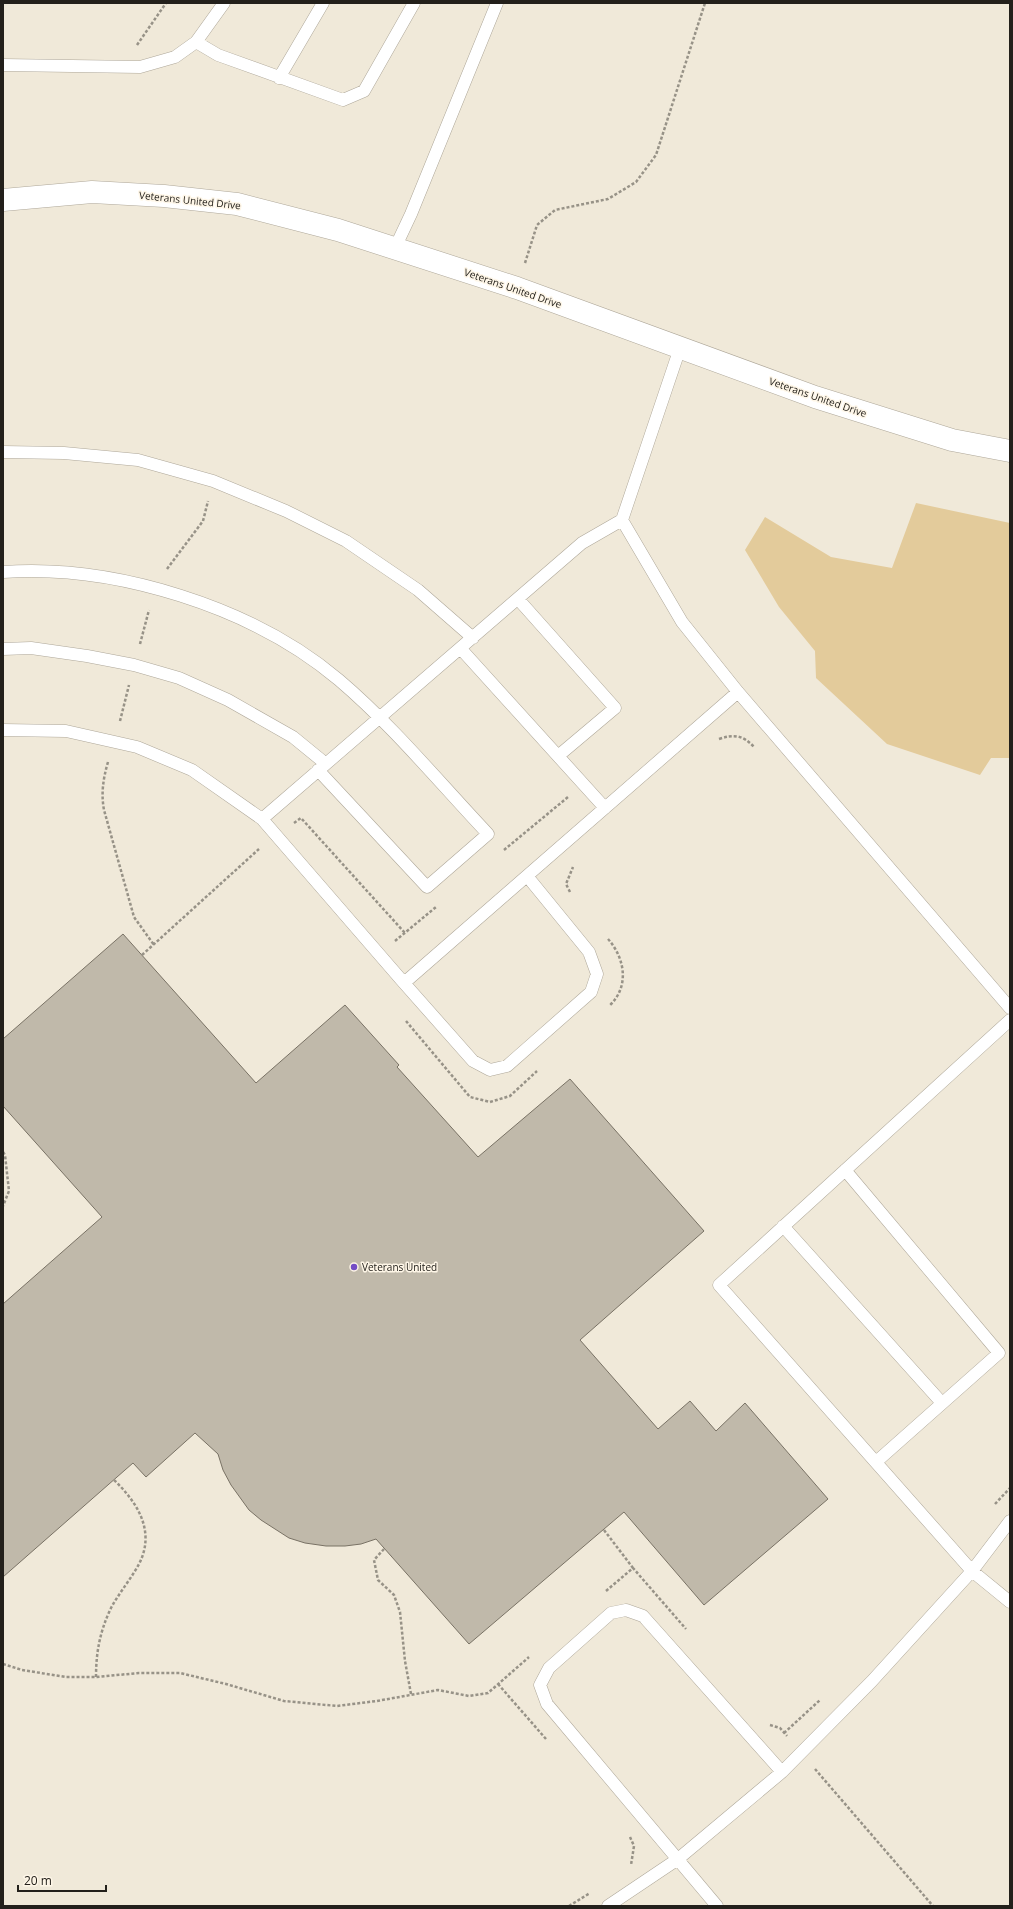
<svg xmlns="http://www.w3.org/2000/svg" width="1013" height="1909" font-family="'Open Sans',sans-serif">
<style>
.green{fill:#e3cb9b}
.building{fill:#c0b9aa;stroke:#797265}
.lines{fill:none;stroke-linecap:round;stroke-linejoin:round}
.service-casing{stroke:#aea799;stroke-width:13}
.tertiary-casing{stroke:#aea799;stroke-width:23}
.path{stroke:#979287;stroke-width:2.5;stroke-dasharray:3 2;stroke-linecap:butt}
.service{stroke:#fff;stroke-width:12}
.tertiary{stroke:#fff;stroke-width:22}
.poi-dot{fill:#744dc5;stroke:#fef6e7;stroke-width:1.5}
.labels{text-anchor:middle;stroke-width:3;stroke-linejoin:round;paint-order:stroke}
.street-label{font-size:10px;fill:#23201b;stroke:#fef6e7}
.poi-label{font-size:10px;fill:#23201b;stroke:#fef6e7;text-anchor:start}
</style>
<rect width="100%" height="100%" fill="#f0e9d9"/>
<path class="green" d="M916,503L1010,523V758H991L980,775L887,744L816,678L815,651L779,607L745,550L765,517L831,557L892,568Z"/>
<path class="building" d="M123,934L256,1083L345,1005L399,1065L397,1067L478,1157L570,1079L704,1231L580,1340L658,1429L690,1401L716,1431L745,1403L828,1499L704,1605L624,1512L469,1644L376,1539L361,1544L345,1546H326L305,1543L289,1538L261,1520L249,1510L231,1485L223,1470L218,1454L195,1433L146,1477L133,1463L3,1577V1304L102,1217L3,1106V1039Z"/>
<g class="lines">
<defs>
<path id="service" d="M196,42L224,3
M3,65L140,67L175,57L196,42L218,55L343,100L364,91L414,3
M279,78L323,3
M395,248L411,214L497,3
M680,348L622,520L682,622L738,692L1010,1008
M3,452L64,453L138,460L213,481L286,511L346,541L418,590L473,638
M3,572C114,564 253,607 339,680C393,726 439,782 488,834L427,887L318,770
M518,599L615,708L558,756
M3,649L31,648L87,656L134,665L179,678L228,700L293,737L326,764
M461,649L605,808
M3,730L66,731L137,747L192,770L262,819L404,983L738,692
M262,819L582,543L622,520
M404,983L473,1061L490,1070L507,1066L591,992L597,974L589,952L527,876
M1010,1020L719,1285L972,1571L1010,1602
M845,1170L999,1353L876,1462
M783,1226L942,1403
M608,1906L678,1859L782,1772L872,1681L972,1571L1010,1521
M717,1906L547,1704L540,1685L549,1668L611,1613L626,1610L643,1616L782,1772"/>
<path id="tertiary" d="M3,200L92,192L164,196L237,204L338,230L517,288L815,397L952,440L1010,451"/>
</defs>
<use href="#service" class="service-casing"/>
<use href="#tertiary" class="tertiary-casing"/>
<path class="path" d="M137,45L166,3
M525,263L537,225L555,210L608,199L636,182L656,155L705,3
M167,569L203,521L208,501
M140,644L149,610
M120,721L129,685
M719,739C734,734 743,735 754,747
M108,762C103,779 101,794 104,810L134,917L154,945
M294,823L301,818L405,933
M504,850L568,797
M570,892L566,884L573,867
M608,939C625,958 630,987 609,1006
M395,941L436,907
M142,955L259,849
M406,1021L470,1097L490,1102L510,1096L537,1071
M3,1152L5,1155L9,1191L3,1206
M995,1504L1010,1488
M604,1530L633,1568
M384,1549L374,1560L378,1580L394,1595L400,1612L405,1661L411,1694
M606,1591L633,1568L686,1629
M3,1664L22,1670L66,1677H96L139,1673H180L226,1684L284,1701L337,1706L377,1701L438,1690L469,1696L488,1693L529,1657
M96,1677C96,1652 100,1631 111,1608C119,1593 131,1579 139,1564C156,1531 137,1502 114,1480
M498,1684L546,1739
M770,1725L780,1728L787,1736
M784,1733L820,1700
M815,1769L933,1906
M630,1837L634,1846L631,1865
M569,1906L590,1893"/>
<use href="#service" class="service"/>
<use href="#tertiary" class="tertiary"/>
</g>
<circle class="poi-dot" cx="354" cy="1267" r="4"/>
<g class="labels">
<g class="street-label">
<text transform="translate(190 200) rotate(6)" y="4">Veterans United Drive</text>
<text transform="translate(513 288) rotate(19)" y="4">Veterans United Drive</text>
<text transform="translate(818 397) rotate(19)" y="4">Veterans United Drive</text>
</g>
<g class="poi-label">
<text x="362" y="1271">Veterans United</text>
</g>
</g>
<rect width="1013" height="1909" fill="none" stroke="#23201b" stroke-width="8"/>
<path d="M18 1885v6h88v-6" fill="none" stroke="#23201b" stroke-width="2"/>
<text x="24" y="1885" font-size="12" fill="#23201b" stroke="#fef6e7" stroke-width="3" paint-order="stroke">20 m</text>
</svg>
